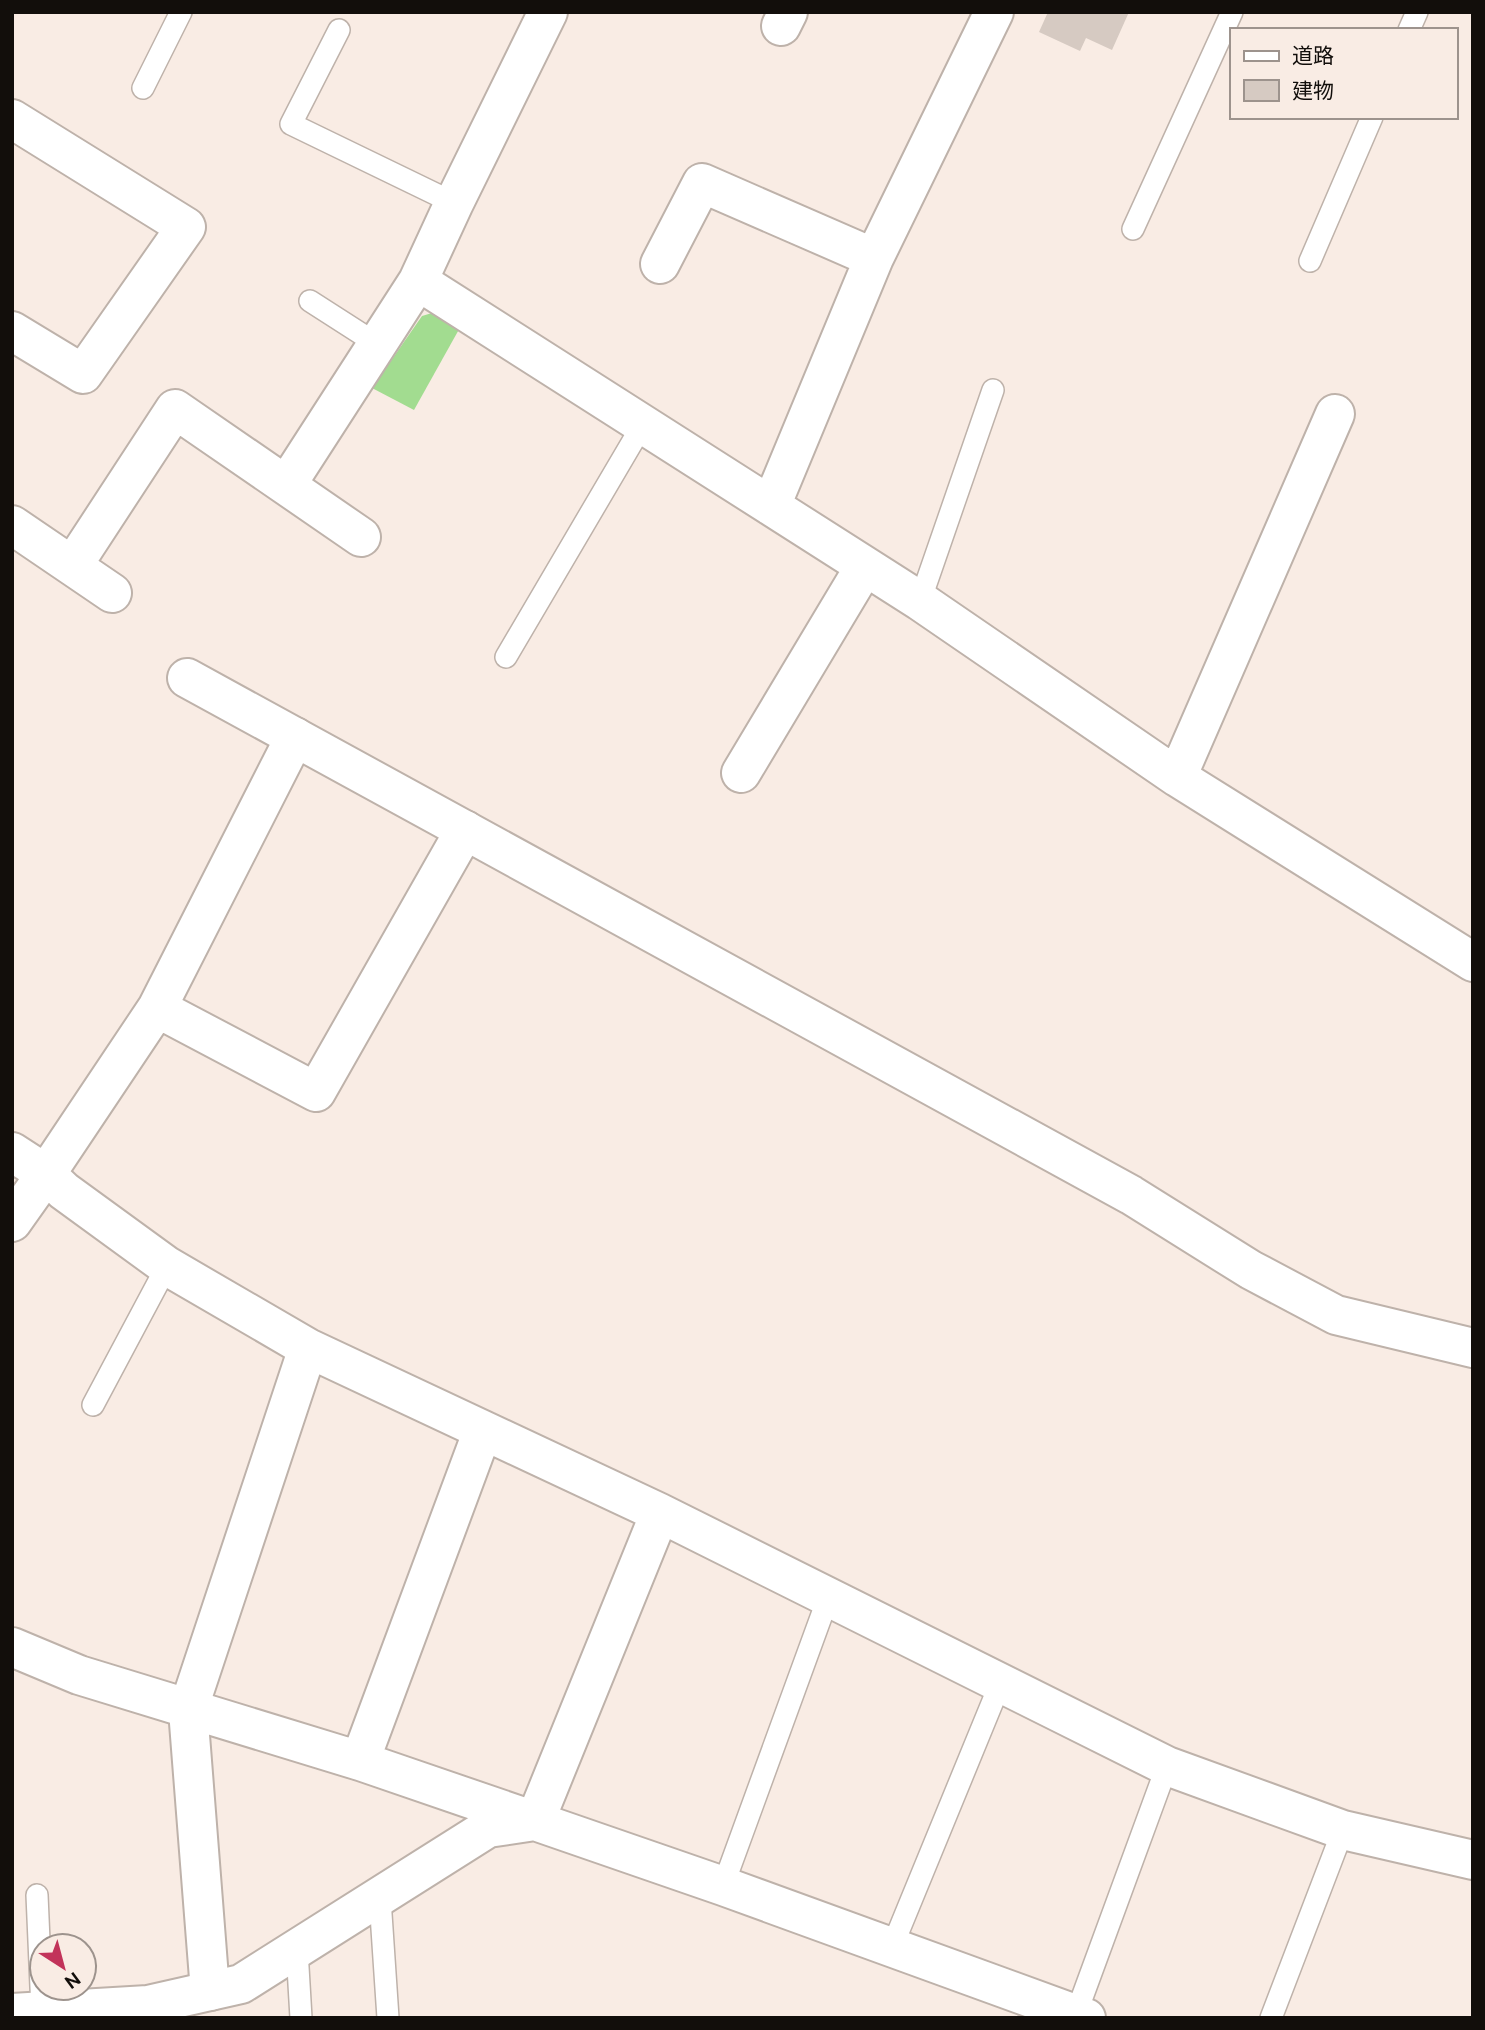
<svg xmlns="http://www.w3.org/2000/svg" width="1485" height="2030" font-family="Ubuntu,'Noto Sans JP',sans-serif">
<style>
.green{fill:#a2dc90}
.building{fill:#d6cac2}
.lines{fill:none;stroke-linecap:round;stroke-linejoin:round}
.service-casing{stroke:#beb2aa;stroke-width:24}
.minor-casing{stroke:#beb2aa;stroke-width:42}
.tertiary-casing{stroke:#beb2aa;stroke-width:42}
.service{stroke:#fff;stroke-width:21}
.minor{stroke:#fff;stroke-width:38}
.tertiary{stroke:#fff;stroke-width:38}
</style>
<rect width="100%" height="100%" fill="#f9ece4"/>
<path class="green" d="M442,310L462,324L414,410L372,388L422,316Z"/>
<path class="building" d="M1048,12H1129L1112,50L1086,38L1080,51L1039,32Z"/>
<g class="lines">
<defs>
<path id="service" d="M339,30L291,124L454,203
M1409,30L1417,12
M143,88L181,12
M1133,229L1232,12
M1310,261L1372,117
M310,301L377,344
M920,601L993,390
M506,657L643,424
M93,1405L167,1266
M723,1886L828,1598
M37,1895L42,2010
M380,1899L388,2018
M892,1947L1000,1684
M297,1950L301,2018
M1076,2014L1167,1766
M1271,2018L1343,1830"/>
<path id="minor" d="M548,12L454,203L418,281L920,601L1177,777L1473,962
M781,26L788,12
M12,119L186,227L83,374L12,331
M660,264L702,183L874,258
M287,484L418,281
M771,506L874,258L994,12
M12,525L112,593
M73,565L175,409L361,537
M295,737L157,1008L46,1174L64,1191L167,1266L308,1348L660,1513L1167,1766L1343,1830L1473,1860
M741,773L865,566
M1177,777L1335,414
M157,1008L316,1092L465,830
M12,1152L46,1174L12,1222
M12,1647L79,1675L360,1761L535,1821L660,1513
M360,1761L483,1430
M210,1991L188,1710L308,1348"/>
<path id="tertiary" d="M187,678L1131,1195L1251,1270L1336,1315L1473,1348
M12,2013L148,2005L241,1984L488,1828L535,1821L723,1886L1086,2018"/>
</defs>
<use href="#service" class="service-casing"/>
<use href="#minor" class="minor-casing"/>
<use href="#tertiary" class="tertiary-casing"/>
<use href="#service" class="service"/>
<use href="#minor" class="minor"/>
<use href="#tertiary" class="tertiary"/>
</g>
<rect width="1485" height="2030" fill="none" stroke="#120e0b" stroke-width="28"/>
<rect x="1230" y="28" width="228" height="91" fill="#f9ece4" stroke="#9d938d" stroke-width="2"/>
<rect x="1244" y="51" width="35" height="10" fill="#ffffff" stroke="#9d938d" stroke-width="2"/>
<text x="1292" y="63" font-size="21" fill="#120e0b">道路</text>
<rect x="1244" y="80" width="35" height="21" fill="#d6cac2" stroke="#9d938d" stroke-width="2"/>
<text x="1292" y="98" font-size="21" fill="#120e0b">建物</text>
<g transform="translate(63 1967) rotate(144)"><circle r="33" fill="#f9ece4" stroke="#9d938d" stroke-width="2"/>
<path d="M0-5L12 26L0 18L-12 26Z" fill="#c2335a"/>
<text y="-10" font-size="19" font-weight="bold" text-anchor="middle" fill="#120e0b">N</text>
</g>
</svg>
